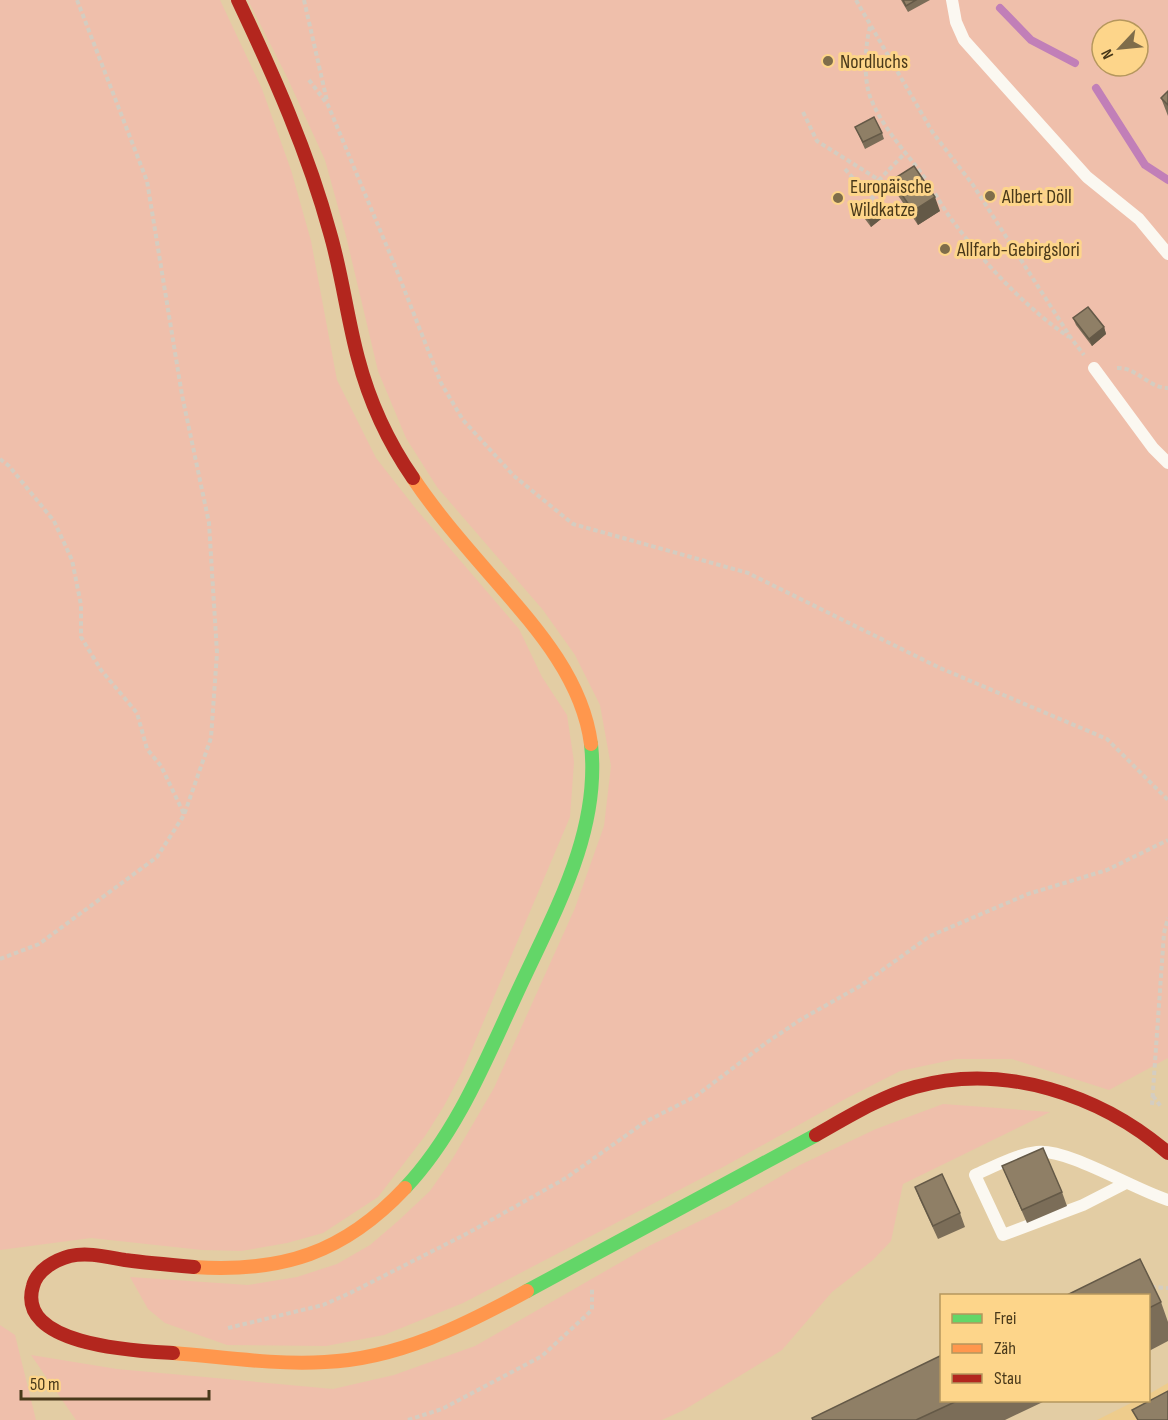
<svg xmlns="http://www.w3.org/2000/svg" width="1168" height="1420" font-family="'Sofia Sans Condensed',sans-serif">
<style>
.built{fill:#eecc8c}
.green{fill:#efbfab;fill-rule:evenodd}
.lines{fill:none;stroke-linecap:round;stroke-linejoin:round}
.stream{stroke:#c17fb8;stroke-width:8}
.path{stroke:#d4cdc1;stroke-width:4;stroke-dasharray:4.5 3;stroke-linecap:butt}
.lane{stroke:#fbf8f1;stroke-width:12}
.fast{stroke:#63d668;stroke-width:14}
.slow{stroke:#ff974d;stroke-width:14}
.jam{stroke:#b3261e;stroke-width:14}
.wall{fill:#7b6d58}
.shaded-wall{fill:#645947}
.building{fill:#8f7f66;stroke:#645947;stroke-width:1.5}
.poi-dot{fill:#7f6d4a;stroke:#fdd58a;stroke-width:2}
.labels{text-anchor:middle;stroke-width:6;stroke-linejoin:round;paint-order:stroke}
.poi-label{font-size:20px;fill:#49391a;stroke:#fdd58a;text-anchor:start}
</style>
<rect width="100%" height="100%" fill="#e3cda4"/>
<path class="built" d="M1168,1383V1420H1097L1135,1401L1148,1400L1149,1394Z"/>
<path class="green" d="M0,0H220L262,89L291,170L311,241L337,380L376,458L416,509L519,629L542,677L567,715L574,762L570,817L463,1070L444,1106L425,1136L378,1197L323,1233L287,1243L241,1251L202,1250L91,1238L0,1250Z
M248,0H1168V1058L1109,1090L1012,1059H956L900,1071L847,1098L725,1166L463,1303L384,1335L326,1346L227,1345L165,1323L148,1309L130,1277L248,1285L297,1277L337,1264L370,1245L398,1221L430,1191L453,1158L494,1088L575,908L604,826L611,766L600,705L575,655L543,610L437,487L406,438L378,371L346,236L325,160L287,77ZM1102,30H1138V66H1102Z
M943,1104L1050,1112L903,1184L891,1241L873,1260L832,1292L782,1350L684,1410L662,1420H76L31,1355L117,1369L333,1389L394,1375L475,1346L649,1246L730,1206L800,1165L876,1129Z
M0,1325L15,1335L36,1420H0Z"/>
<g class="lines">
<path class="stream" d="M1000,8L1031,40L1075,63
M1096,88L1145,165L1168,180"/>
<path class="path" d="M304,0L327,101
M856,0L933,133L973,185L1071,338L1084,355
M870,27C865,45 863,81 871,99C883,128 904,150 922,174C934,190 943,209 955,224C984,263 1028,310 1069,337
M309,80L328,105L395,266L441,383L463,420L514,476L573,524L748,573L940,668L1107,739L1168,800
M803,112L817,141L879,180L906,152
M845,169L861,187L877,202
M862,187H871L879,180
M1117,368C1137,367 1148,388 1168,388
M0,459L9,466L54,521L72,560L81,605V637L101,670L137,713L147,749L161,766L184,814
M0,959L39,944L157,857L184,815L211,738L217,653L209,523L182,395L147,181L77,0
M1153,1096L1162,1108
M1152,1105L1164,933L1168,918
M1151,1287L1168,1288
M228,1328L323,1305L350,1293L468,1233L566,1178L645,1122L696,1096L766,1043L800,1020L860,986L930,936L1028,894L1107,870L1168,840
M408,1420L442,1409L542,1356L592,1310V1288"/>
<path class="lane" d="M952,0L956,22L964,40L1087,177L1139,219L1168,254
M1094,368L1153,448L1168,463
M1126,1183L1083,1205L1003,1235L975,1175C995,1166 1015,1155 1037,1152C1067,1148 1135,1190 1168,1200"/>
<path class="fast" d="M405,1188C456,1134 485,1062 516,995C552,916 601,834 591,744
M527,1291L816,1135"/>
<path class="slow" d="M413,478C435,511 461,541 487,571C531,622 582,675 591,744
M194,1267C282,1273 344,1253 405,1188
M173,1353C224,1357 274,1365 325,1362C398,1359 465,1325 527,1291"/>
<path class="jam" d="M238,0C274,76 308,152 330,233C342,274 347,317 358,358C369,400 388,442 413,478
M816,1135C848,1117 880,1097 915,1087C1003,1062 1101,1095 1168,1153
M173,1353C138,1351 15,1346 33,1286C37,1270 55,1260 70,1256C88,1252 107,1257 125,1260C148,1263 171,1265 194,1267"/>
</g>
<path class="wall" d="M901,0H930L908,12Z
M1168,91V116L1161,98Z
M855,127L882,133L884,139L865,149Z
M892,180L940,211L918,225L897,194Z
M863,212H879L881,219L871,227L865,219Z
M1073,318L1104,327L1106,334L1092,346L1076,325Z
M1002,1166L1062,1192L1067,1206L1027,1223Z
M915,1187L960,1213L965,1227L938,1239L920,1200Z
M1149,1296L1161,1302L1168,1322V1341L1149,1351Z
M942,1401H1045L1005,1420H813Z"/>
<path class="shaded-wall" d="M935,197L940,211L918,225L913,211Z
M879,212L881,219L871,227L869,220Z
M1104,327L1106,334L1092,346L1089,339Z"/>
<path class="building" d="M903,0H916L906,6Z
M1168,91V105L1161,98Z
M874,117L882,133L863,142L855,127Z
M914,166L935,197L913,211L892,180Z
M872,204L879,212L869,220L863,212Z
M1088,307L1104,327L1089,339L1073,318Z
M1043,1148L1062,1192L1022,1210L1002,1166Z
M942,1174L960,1213L933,1226L915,1187Z
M1140,1259L1161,1302L1149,1308V1296H1065Z
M942,1355V1401H957L916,1420H813L812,1418Z
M1168,1391V1420H1138L1132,1410Z"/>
<g class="poi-dot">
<circle cx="828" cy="61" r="6"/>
<circle cx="990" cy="196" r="6"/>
<circle cx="838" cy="198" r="6"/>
<circle cx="945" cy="249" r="6"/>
</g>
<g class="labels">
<g class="poi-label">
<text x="840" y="68">Nordluchs</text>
<text x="850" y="193">Europäische<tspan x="850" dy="23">Wildkatze</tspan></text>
<text x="1002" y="203">Albert Döll</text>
<text x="957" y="256">Allfarb-Gebirgslori</text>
</g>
</g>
<rect x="940" y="1294" width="210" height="108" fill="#fdd58a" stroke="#b5975d" stroke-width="1.5"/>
<rect x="952" y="1314" width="30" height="9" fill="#63d668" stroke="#b5975d" stroke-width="1.5"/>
<text x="994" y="1324" font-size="18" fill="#49391a">Frei</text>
<rect x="952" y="1344" width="30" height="9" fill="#ff974d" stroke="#b5975d" stroke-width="1.5"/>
<text x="994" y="1354" font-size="18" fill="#49391a">Zäh</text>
<rect x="952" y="1374" width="30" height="9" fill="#b3261e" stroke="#b5975d" stroke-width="1.5"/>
<text x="994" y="1384" font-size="18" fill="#49391a">Stau</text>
<g transform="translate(1120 48) rotate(244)"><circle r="28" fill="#fdd58a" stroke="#b5975d" stroke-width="1.5"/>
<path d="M0-4.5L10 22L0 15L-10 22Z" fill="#7f6d4a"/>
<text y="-9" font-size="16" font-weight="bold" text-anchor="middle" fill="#49391a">N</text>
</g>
<path d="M21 1390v9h188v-9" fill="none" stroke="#49391a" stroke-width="3"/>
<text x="30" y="1390" font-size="18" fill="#49391a" stroke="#fdd58a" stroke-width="4.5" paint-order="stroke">50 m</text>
</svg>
